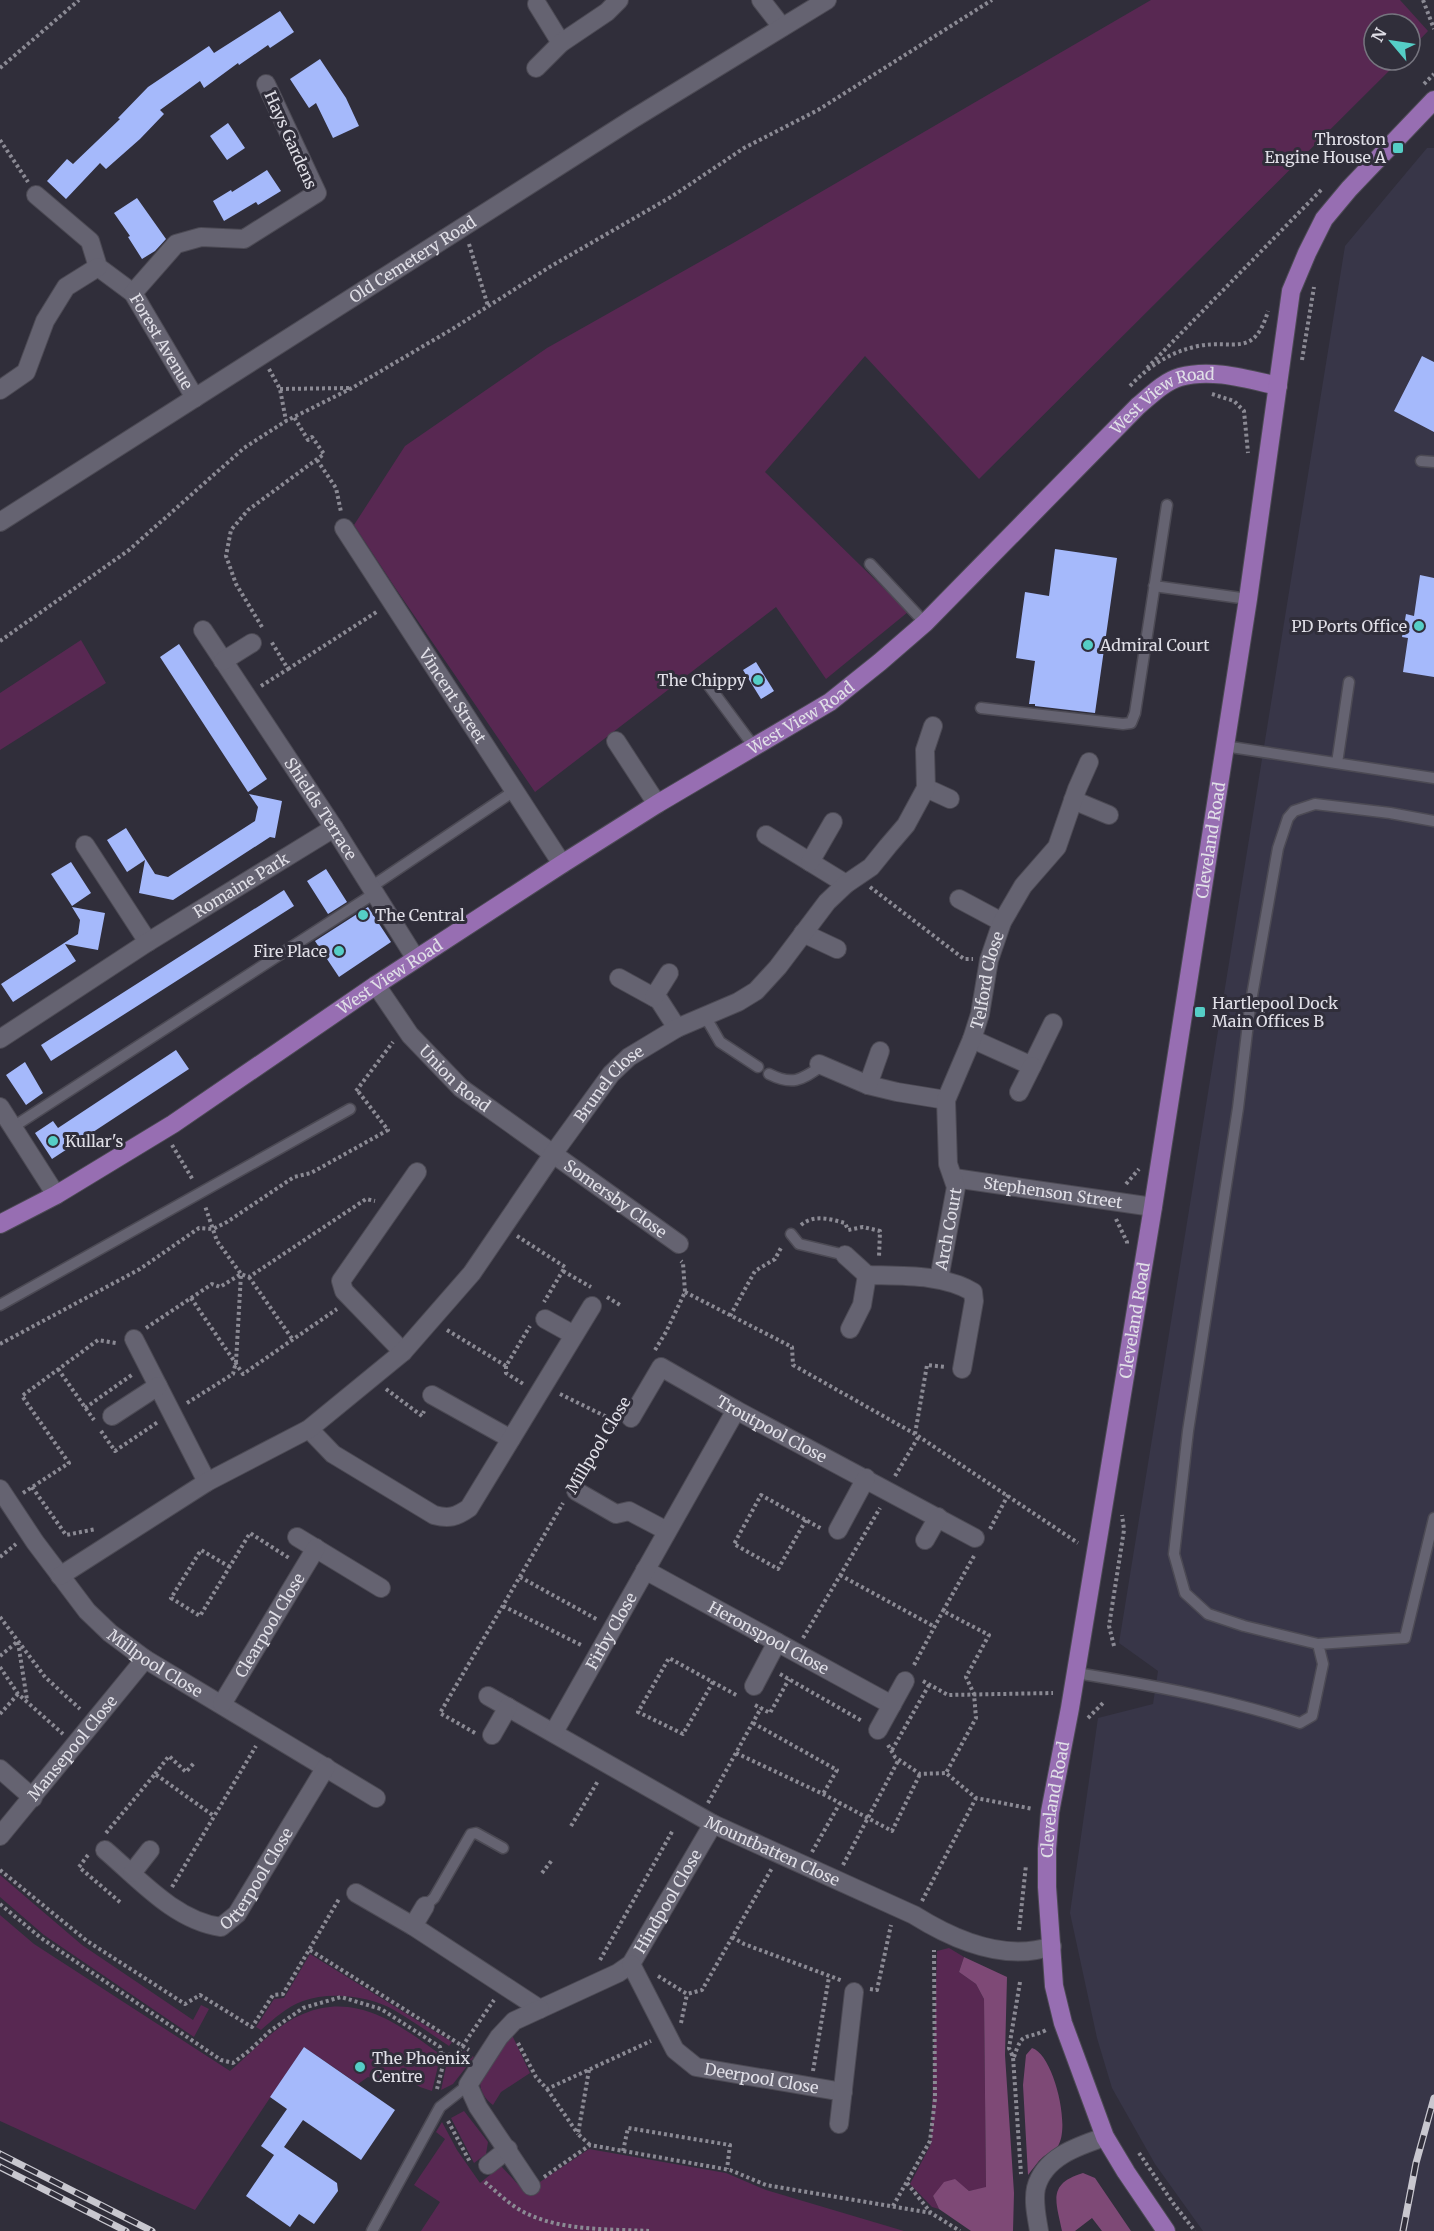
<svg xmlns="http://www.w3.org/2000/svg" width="1434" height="2231" font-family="Merriweather,serif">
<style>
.built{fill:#383648}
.green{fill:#582852}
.forest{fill:#7e4976}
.building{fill:#a5b9fb}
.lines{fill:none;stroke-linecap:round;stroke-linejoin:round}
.lane-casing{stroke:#4c4a54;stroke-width:13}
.street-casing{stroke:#4c4a54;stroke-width:20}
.primary-casing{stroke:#4c4a54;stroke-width:20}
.path{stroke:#8b8a94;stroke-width:4;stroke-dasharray:3 3;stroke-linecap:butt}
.lane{stroke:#656371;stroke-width:10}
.street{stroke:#656371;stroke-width:18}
.primary{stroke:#976eb2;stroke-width:18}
.rail-casing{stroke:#c8c7cf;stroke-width:7}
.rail{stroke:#302e3a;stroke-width:4.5;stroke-dasharray:14;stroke-linecap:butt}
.poi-dot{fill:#55cec6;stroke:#302e3a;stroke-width:2}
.labels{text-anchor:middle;stroke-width:6;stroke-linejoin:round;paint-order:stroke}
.poi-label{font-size:16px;fill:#e0dfe7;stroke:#302e3a;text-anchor:start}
.street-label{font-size:16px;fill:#e0dfe7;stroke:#302e3a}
</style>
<rect width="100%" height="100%" fill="#302e3a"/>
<path class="built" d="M1427,148H1434V2231H1203L1155,2164L1112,2088L1097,2038L1070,1913L1098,1718L1153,1704L1158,1671L1119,1643L1345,246Z"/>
<path class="green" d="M1151,0H1400L1428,31L1410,50V24H1374V60H1400L979,479L865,356L765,472L908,612L826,679L776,607L535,792L396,589L354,525L405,446L547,348L735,242Z
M81,640L106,683L0,750V693Z
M0,1875L82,1945L193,2020L201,2005L209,2009L194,2037L44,1935L0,1897Z
M0,1915L34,1944L230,2071C252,2052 276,2025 303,2014C355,1992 397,2023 437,2052L439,2062L432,2091L420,2087L399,2073L389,2085L368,2077L358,2084L304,2047L195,2210L0,2121Z
M949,1948L964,1957L959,1972L976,1984L984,1999L986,2188L969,2191L955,2180L933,2196L939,2209L932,2207L910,2184L931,2144L937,1951Z
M310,1954L452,2042L449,2046C431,2034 413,2021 394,2010C370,1996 330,1991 303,2001C286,2007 274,2019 261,2030L256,2027L274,1999L284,1998Z
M512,2035L530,2073L501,2092L493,2105C485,2099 480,2091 480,2081Z
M464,2051L474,2057L453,2084L441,2090L447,2062L459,2058Z
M464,2111L488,2142L486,2154L474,2163L451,2118Z
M442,2122L457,2150L480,2183L501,2166L525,2192L589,2149L726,2173L766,2190L904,2231H421L440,2202L414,2185L445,2139L436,2132Z"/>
<path class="forest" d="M964,1957L1007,1977L1005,2055L1014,2193L1013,2231H971L939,2209L933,2196L944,2182L955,2179L969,2191L986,2187L984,1999L976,1984L959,1972Z
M1032,2048C1053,2054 1071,2126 1058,2146C1055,2150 1047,2154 1043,2157C1037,2162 1033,2169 1028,2175L1023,2085L1026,2055Z
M1083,2173L1095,2178L1131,2231H1102L1092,2218L1075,2231H1062C1056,2201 1047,2184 1083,2173Z"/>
<path class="building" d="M280,11L294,32L270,48L268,45L239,65L238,63L204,88L200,81L160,110L164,114L140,139L106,169L100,163L66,199L47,181L67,159L73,164L120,119L118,118L148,87L209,46L214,53Z
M320,59L346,98L359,126L333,138L316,103L309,108L290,79Z
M228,123L245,148L227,160L210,136Z
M267,170L281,191L258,205L256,202L224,221L213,201L231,190L232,192Z
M137,198L166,239L155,251L142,259L128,237L130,236L114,213Z
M1422,356L1434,362V432L1394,411Z
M1055,549L1117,558L1095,713L1035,706V704H1029L1035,661L1016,658L1025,592L1049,596Z
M1420,575L1434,578V677L1403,672L1408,638L1402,637L1406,614L1414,616Z
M179,644L267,779L248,792L160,657Z
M756,662L774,691L761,699L743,670Z
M249,794L282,801L275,838L270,837L173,900L139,893L145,860L127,872L107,840L126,828L155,874L168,877L255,821L258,807Z
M71,862L91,893L72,906L51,874Z
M326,869L347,902L328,914L307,881Z
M284,890L294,906L51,1061L41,1045Z
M72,907L105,913L98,950L65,944L76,961L13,1002L1,984L78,934L80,920Z
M368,907L391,942L339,977L315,941Z
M176,1050L189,1069L52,1159L35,1133L53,1121L58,1128Z
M25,1062L43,1093L26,1105L6,1075Z
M304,2047L395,2110L361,2160L303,2120L284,2147L337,2183L338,2191L314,2224L299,2214L290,2227L246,2196L274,2155L261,2146L287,2109L270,2097Z"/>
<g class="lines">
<defs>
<path id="lane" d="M1421,461L1434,462
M870,564L925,623
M1154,586L1248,599
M709,686L755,748
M981,708L1123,724L1131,723L1135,713L1167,505
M1224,746L1434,778
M1337,763L1349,682
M1434,821L1390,813L1315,804L1294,811L1288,818L1278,848L1250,1007L1238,1108L1188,1431L1174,1554L1185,1593L1208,1614L1244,1626L1318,1644L1405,1638L1434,1518
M371,887L514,791
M705,1016L720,1042L758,1067
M769,1074C793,1086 801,1080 822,1066
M13,1127L375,893
M791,1234L799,1244L845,1255
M0,1305L350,1109
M1076,1673C1151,1685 1227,1699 1300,1723L1312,1716L1323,1664L1318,1644
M425,1906L434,1898L471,1834L476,1833L503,1848
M372,2231L440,2107L468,2085"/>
<g id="street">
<path d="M761,0L782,27"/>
<path d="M537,4L561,43"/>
<path d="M536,68L561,43L607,12L619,0"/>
<path id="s1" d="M36,195L90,241L98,267L133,293L195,398"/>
<path d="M133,293L176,244L201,237L244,239L317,193L266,84"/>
<path d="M0,390L26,372L45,321L66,287L98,267"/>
<path id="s2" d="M0,522L631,120L827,0"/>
<path id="s3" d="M344,528L562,864"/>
<path id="s4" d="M203,630L334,828L416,959"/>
<path d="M223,661L252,643"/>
<path d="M616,741L657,804"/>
<path d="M926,788L950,799"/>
<path d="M1073,800L1109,815"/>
<path d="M766,835L846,884"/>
<path d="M85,845L148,942"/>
<path d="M810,862L833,822"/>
<path d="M959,899L1002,922"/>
<path d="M803,933L837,949"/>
<path d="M619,978L659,1000L677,1028"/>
<path id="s5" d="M376,985L410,1035L461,1088L679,1244"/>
<path d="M654,997L669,973"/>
<path id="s6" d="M0,1039L148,942L334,828"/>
<path d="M972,1039L1032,1066L1053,1023"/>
<path d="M819,1064L868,1085L897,1092L946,1100"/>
<path d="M868,1085L880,1051"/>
<path d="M1019,1092L1032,1066"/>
<path d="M0,1107L56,1195"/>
<path id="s7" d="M954,1178L1153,1207"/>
<path d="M845,1255L867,1275"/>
<path id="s8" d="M939,1279L956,1187L948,1164L946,1100L972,1039L980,1014L989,960L1002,922L1023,886L1057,847L1077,789L1089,762"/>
<path d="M545,1319L574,1335"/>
<path d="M850,1329L862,1305L867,1275C902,1276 943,1274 973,1292L974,1301L962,1369"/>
<path d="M134,1339L207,1482"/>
<path d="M403,1352L344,1291L341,1281L417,1172"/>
<path d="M432,1395L511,1439"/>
<path d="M112,1416L158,1386"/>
<path id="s9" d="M631,1418L661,1367L736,1410L975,1538"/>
<path d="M309,1429L333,1454L434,1515C449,1519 456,1517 469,1508L592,1306"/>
<path id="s10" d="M0,1489L35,1542L87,1611L110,1633L145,1659L376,1798"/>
<path d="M576,1491L616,1514L629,1511L667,1531"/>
<path d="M838,1530L866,1478"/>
<path d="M297,1537L381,1588"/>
<path d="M925,1540L938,1517"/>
<path id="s11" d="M645,1570L892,1705"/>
<path id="s12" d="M60,1576L207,1482L309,1429L403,1352L472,1273L553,1154L611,1074L629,1057L677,1028L738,1002L756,991L778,967L827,902L846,884L871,867L888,846L906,825L926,788L925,750L933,726"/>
<path d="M754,1686L777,1642"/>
<path id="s13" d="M488,1696L713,1824L914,1915C954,1940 1006,1962 1052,1946"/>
<path id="s14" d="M222,1704L316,1548"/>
<path d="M878,1730L905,1681"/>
<path id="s15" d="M554,1732L736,1410"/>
<path d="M492,1735L508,1707"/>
<path d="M0,1769L33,1798"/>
<path id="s16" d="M0,1836L145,1659"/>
<path id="s17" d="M105,1850C138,1878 175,1921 221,1927L237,1914L326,1767"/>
<path d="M132,1873L150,1850"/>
<path id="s18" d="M356,1893L413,1926L540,2009L618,1973L631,1964L713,1824"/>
<path d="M413,1926L425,1906"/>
<path id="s19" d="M631,1964L675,2050L696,2067L843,2092"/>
<path d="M839,2124L854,1992"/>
<path d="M488,2165L508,2149"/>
<path d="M531,2186L478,2107L468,2085L499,2037L514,2021L540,2009"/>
<path d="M1039,2231C1037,2218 1033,2202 1036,2188C1044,2157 1078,2146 1105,2137"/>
</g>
<g id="primary">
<path id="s20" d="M0,1224L56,1195L173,1124L376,985L562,864L657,804L830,702L880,662L925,623L1138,406C1150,396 1165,381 1180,377C1211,368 1247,379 1278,386"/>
<path id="s21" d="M1166,2231L1126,2172L1105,2137L1063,2023L1054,1986L1047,1887V1849L1050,1812L1070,1708L1153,1207L1248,599L1291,291L1307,253L1324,219L1349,189L1434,100"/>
</g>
</defs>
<use href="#lane" class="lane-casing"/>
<use href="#street" class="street-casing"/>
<use href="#primary" class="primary-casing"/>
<path class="path" d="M1423,0L1434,29
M0,68L79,0
M1424,84L1434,74
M0,140L28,182
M469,244L488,306
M1302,360L1314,287
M1147,368L1323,188
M269,369L280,389L286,421
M1130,386C1149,366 1170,352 1198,346C1233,339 1254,359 1268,311
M280,389L351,388
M1212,394L1234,401L1244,411L1248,453
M317,460L336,488L341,512
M262,627L236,584L226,556L231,530L248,510L324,454L312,437L308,440L294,417
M0,641L129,550L244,448L286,421L352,388L454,328L548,268L671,197L744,148L818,110L992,0
M288,669L378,611
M261,686L288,669L271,641
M870,887L964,959H973
M356,1091L393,1042
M172,1145L193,1180
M1126,1184L1139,1169
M1116,1219L1127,1242V1245
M801,1225C814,1214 830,1219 845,1223L848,1230L863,1227L880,1231L879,1257
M517,1236L565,1267L544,1302
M563,1271L591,1287
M249,1277L293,1340
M685,1292L792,1347L793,1365L915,1434L1078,1543
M607,1297L620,1305
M191,1298L243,1374L337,1309
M730,1316L755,1271L775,1259L782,1246
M146,1328L212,1284L220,1287L241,1274L249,1277L366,1199L375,1201
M447,1330L506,1366L530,1326
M0,1344L140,1269L199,1228L213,1229L227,1222L294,1177L311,1173L388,1130L357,1090
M655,1350L666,1332L685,1292L683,1263L681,1261
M506,1366V1373L525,1385
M58,1369L94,1420
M386,1389L422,1416L424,1411
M560,1394L613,1420
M187,1403L233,1374L236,1362L241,1274L217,1241L205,1206
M85,1408L133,1374
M101,1431L115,1451L158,1422
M915,1434L927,1365L946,1367
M581,1474L613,1421
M895,1476L919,1436
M32,1487L66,1535L96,1529
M23,1493L69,1463L22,1396L98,1340L116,1343
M806,1520L778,1569L734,1544L761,1495L822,1529
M990,1529L1008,1495
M974,1556L943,1611L989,1635L966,1677L974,1694L976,1718L946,1773L976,1798L1033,1809
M0,1557L16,1544
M230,1567L201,1550L171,1598L200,1616L250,1533L289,1558
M840,1575L935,1627
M520,1577L598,1620
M503,1606L583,1646
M0,1617L45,1677L80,1709
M803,1638L880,1508
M18,1642L27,1700
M1114,1646L1109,1626L1124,1530L1122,1515
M0,1656L17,1642
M914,1665L943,1611
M0,1667L18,1694L63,1734
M780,1674L862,1721
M923,1681L948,1695L1053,1693
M713,1682L683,1734L638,1712L669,1658L738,1696
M755,1705L770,1713L789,1679
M0,1714L18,1694
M1088,1718L1104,1702
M753,1723L837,1770L823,1794
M475,1733L440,1713L563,1503
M888,1745L895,1757L920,1774L946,1773
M892,1750L929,1685
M736,1753L823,1794L892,1831L920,1774
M155,1774L169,1756L186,1772L195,1762
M708,1803L761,1708
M571,1826L598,1781
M106,1833L155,1774L214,1816
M812,1852L840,1803
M88,1855L79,1867L121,1903
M843,1865L899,1759
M0,1870L87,1941L185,2004L200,1995L252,2027L273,1995L283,1994L339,1899
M542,1873L552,1860
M172,1887L256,1746
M922,1901L976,1798
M0,1904L41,1938L221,2060L233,2063L250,2050L270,2031L303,2008L341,1997L381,2009L440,2047L443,2065L437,2089
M1019,1930L1026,1865
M732,1937L744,1944L843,1981
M310,1950L469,2050
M600,1960L673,1830
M658,1976L687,1994L702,1990L772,1868
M1020,1982L1009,2048L1013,2057L1021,2174
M870,1989L877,1990L891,1925
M681,2023L687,1994
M518,2043L536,2077L547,2089L651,2041
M442,2054H457L494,2000
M1014,2057C1023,2029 1025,2041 1046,2030
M589,2070L578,2134L590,2145
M813,2071L829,1977
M547,2089L578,2134
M448,2121L470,2162
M623,2151L628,2128L730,2145L727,2169
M1139,2153L1173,2203L1195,2231
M544,2177L590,2145L730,2170L766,2185L931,2213
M485,2182C499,2194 513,2208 530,2215C566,2231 610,2229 649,2231
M907,2183L931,2213L960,2231
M893,2206L930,2141L935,2099L934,1950"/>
<use href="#lane" class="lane"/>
<use href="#street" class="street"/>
<use href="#primary" class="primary"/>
<defs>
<path id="rail" d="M0,2154L152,2231
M0,2167L126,2231
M1403,2231L1416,2163L1434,2098"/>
</defs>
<use href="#rail" class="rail-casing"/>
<use href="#rail" class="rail"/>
</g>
<g class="poi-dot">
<rect x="1392" y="142" width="12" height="12" rx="3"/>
<circle cx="1419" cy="626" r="6"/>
<circle cx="1088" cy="645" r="6"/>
<circle cx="758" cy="680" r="6"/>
<circle cx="363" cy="915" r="6"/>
<circle cx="339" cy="951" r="6"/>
<rect x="1194" y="1006" width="12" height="12" rx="3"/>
<circle cx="53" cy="1141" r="6"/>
<circle cx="360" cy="2067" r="6"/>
</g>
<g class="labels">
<g class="poi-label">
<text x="1386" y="145" text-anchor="end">Throston<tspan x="1386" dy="18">Engine House A</tspan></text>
<text x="1407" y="632" text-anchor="end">PD Ports Office</text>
<text x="1100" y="651">Admiral Court</text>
<text x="746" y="686" text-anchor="end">The Chippy</text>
<text x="375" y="921">The Central</text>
<text x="327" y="957" text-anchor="end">Fire Place</text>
<text x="1212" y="1009">Hartlepool Dock<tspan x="1212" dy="18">Main Offices B</tspan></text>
<text x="65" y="1147">Kullar's</text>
<text x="372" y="2064">The Phoenix<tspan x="372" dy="18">Centre</tspan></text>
</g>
<g class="street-label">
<text transform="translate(291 140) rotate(66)" y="6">Hays Gardens</text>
<text dy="6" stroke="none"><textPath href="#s2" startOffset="489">Old Cemetery Road</textPath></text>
<text dy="6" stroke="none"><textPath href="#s1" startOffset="198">Forest Avenue</textPath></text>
<text dy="6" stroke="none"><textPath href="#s20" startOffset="1434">West View Road</textPath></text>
<text dy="6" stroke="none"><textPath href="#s3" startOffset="200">Vincent Street</textPath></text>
<text dy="6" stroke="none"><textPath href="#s20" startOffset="948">West View Road</textPath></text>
<text dy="6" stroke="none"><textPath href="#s4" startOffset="214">Shields Terrace</textPath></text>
<text dy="6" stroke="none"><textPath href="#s21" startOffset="1431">Cleveland Road</textPath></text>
<text dy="6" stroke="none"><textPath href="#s6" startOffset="286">Romaine Park</textPath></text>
<text dy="6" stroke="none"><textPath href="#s20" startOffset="462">West View Road</textPath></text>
<text dy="6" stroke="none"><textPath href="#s8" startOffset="309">Telford Close</textPath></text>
<text dy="6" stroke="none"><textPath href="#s5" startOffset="123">Union Road</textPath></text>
<text dy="6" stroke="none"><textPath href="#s12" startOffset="750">Brunel Close</textPath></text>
<text dy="6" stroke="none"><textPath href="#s7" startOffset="100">Stephenson Street</textPath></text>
<text dy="6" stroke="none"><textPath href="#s5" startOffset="324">Somersby Close</textPath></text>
<text dy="6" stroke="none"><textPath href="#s8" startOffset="51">Arch Court</textPath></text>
<text dy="6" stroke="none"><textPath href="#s21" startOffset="945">Cleveland Road</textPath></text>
<text dy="6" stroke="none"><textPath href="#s9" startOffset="186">Troutpool Close</textPath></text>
<text transform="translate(598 1445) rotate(-59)" y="6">Millpool Close</text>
<text dy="6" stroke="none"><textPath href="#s14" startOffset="92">Clearpool Close</textPath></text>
<text dy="6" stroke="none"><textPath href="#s15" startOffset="116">Firby Close</textPath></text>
<text dy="6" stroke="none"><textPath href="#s11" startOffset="141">Heronspool Close</textPath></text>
<text dy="6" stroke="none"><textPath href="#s10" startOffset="236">Millpool Close</textPath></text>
<text dy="6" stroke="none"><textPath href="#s16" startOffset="114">Mansepool Close</textPath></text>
<text dy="6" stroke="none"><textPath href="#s21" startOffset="459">Cleveland Road</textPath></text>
<text dy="6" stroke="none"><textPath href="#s13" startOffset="324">Mountbatten Close</textPath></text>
<text dy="6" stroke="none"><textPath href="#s17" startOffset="202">Otterpool Close</textPath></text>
<text dy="6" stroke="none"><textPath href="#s18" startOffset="392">Hindpool Close</textPath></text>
<text dy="6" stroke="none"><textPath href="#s19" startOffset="190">Deerpool Close</textPath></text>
</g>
</g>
<g transform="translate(1392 42) rotate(299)"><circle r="28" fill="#302e3a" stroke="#76757f" stroke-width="1.5"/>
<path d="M0-4.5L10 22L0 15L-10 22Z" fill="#55cec6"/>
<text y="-9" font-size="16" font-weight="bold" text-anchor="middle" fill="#e0dfe7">N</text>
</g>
</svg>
